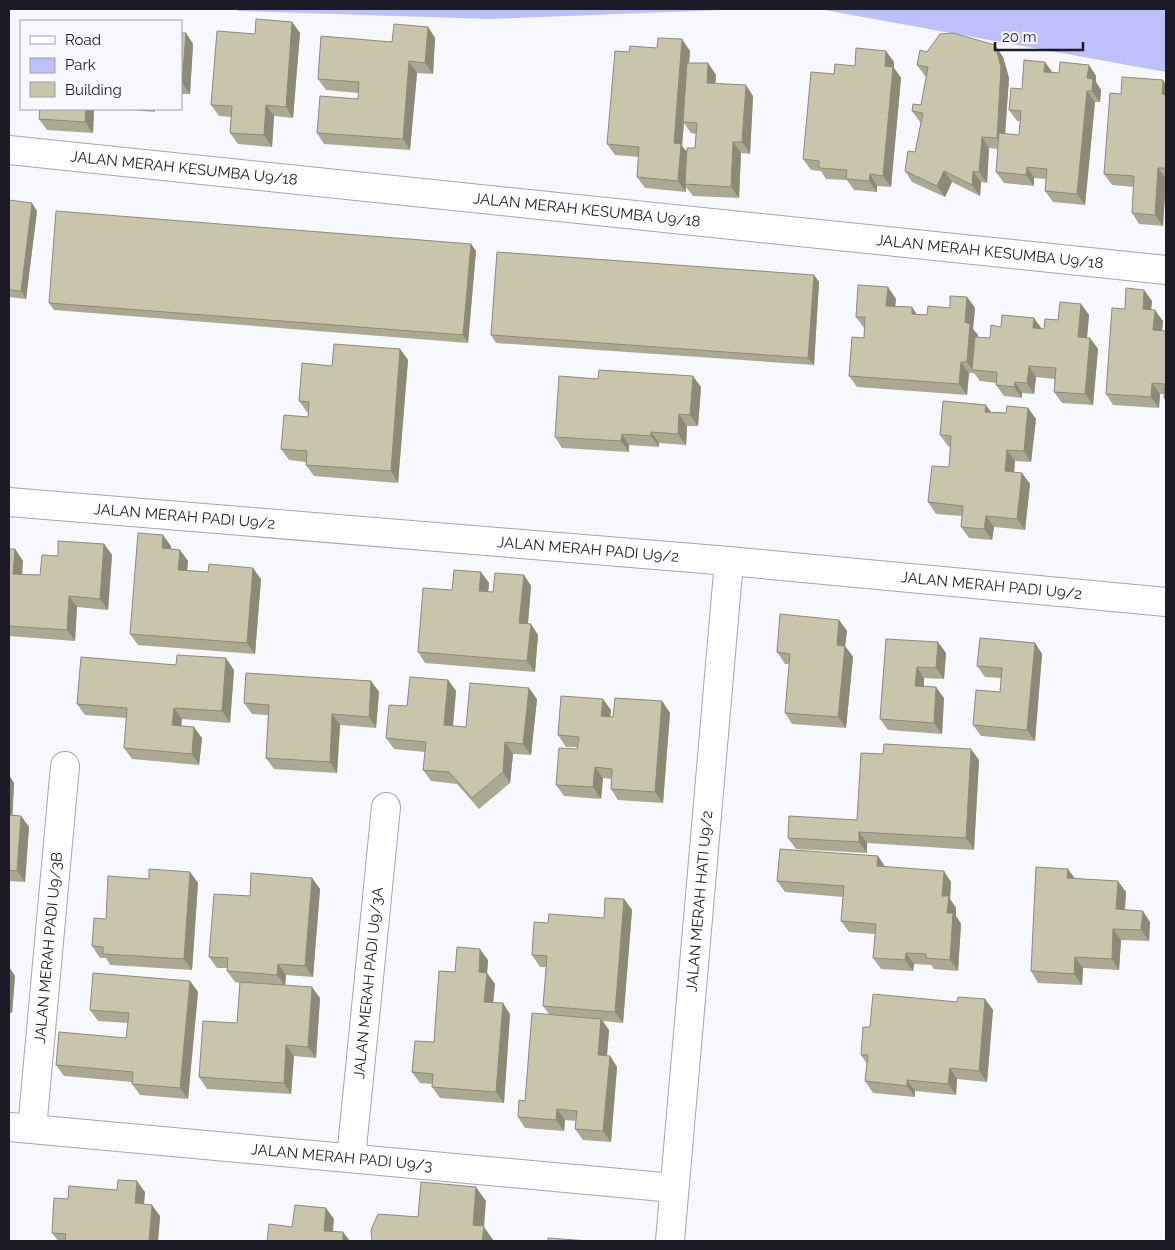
<svg xmlns="http://www.w3.org/2000/svg" width="1175" height="1250" font-family="Raleway,sans-serif">
<style>
.green{fill:#bdc0fd}
.lines{fill:none;stroke-linecap:round;stroke-linejoin:round}
.street-casing{stroke:#a2a4bd;stroke-width:30}
.street{stroke:#fff;stroke-width:28}
.wall{fill:#aca992;fill-rule:evenodd}
.shaded-wall{fill:#8c8a77}
.building{fill:#c8c5aa;stroke:#8c8a77}
.labels{text-anchor:middle;stroke-width:5;stroke-linejoin:round;paint-order:stroke}
.street-label{font-size:15px;fill:#1b1b25;stroke:#f7f8fd}
</style>
<rect width="100%" height="100%" fill="#f7f8fd"/>
<path class="green" d="M234,9H748L491,19L239,11Z
M819,9H1166V72Z"/>
<g class="lines">
<defs>
<g id="street">
<path id="s1" d="M9,150L1166,270"/>
<path id="s2" d="M9,502L729,561L1166,602"/>
<path id="s3" d="M9,1127L674,1188"/>
<path id="s4" d="M32,1129L65,766"/>
<path id="s5" d="M351,1158L386,807"/>
<path id="s6" d="M670,1241L729,561"/>
</g>
</defs>
<use href="#street" class="street-casing"/>
<use href="#street" class="street"/>
</g>
<path class="wall" d="M292,22L300,33L293,118L274,116L272,147L238,144L230,133L231,117L219,116L211,105L255,34Z
M428,27L435,38L433,74L417,73L410,150L324,144L317,133L358,99V93L326,90L318,79L392,42Z
M181,33H186L193,44L190,94H181Z
M690,51L689,63H708L716,75L715,83L753,96L750,154L741,153L739,198L693,196L686,187V192L645,188L637,177L639,157L615,155L607,144L629,52ZM684,123L691,133L696,134L695,148L687,152L682,146Z
M1003,57L1009,78L1005,134L1019,135L1020,121H1017L1009,110L1022,89L1052,72L1059,73L1089,65L1096,76V82L1101,90L1100,102H1095L1085,205L1053,202L1045,191L1046,179L1034,178V186L1004,183L996,172L998,149L989,148L987,183L981,182L980,196L952,182L945,197L912,182L905,171L915,152L921,123L920,122L912,111L921,105L926,77L925,76L917,65Z
M894,62V68L901,78L891,187L877,186V192L854,190L847,180L826,179L821,171L811,170L803,159L855,66Z
M1166,85V179L1163,226L1139,224L1132,213L1134,187L1112,185L1104,174L1121,94Z
M94,109L93,133L47,130L39,119Z
M118,109H155V112Z
M9,200L37,211L26,299L9,297Z
M471,244L476,251L468,343L54,310L49,303Z
M814,275L819,282L814,365L496,343L491,335Z
M1144,290L1152,301L1151,310L1163,321L1162,331H1166V401L1164,398V394H1160L1159,408L1113,405L1106,394L1125,309Z
M967,297L975,308L973,329L978,335V337L990,338L1001,327L1034,318L1041,329H1044L1081,304L1089,315L1087,338H1090L1098,349L1093,405L1062,403L1054,392L1055,379L1036,377L1034,394L1022,393V398L1004,396L996,385V383L980,381L974,373H969L967,395L857,387L849,376L864,338L865,328H864L856,317L896,299L895,306L917,314L927,315L950,308Z
M400,349L408,360L398,483L314,476L306,465V462L289,460L281,449L308,417V412H307L299,401L332,366Z
M701,387L698,426H687L686,445L659,443V447L629,445V452L562,448L555,437Z
M1028,408L1036,419L1031,462L1015,461L1014,472L1030,484L1025,530L994,527L992,540L969,538L961,527L962,516L936,514L928,502L949,467L951,447L948,446L940,435L991,412L1006,413Z
M104,544L112,555L108,610L77,607L75,641L9,636V549H15L23,561L22,574L40,575L58,556Z
M171,546V549L180,550L188,561L187,570L261,579L255,654L138,645L130,634Z
M481,572L489,583L488,592H493L524,575L531,586L528,623L538,635L535,672L425,663L418,652L452,590Z
M839,620L847,631L845,646L853,657L846,728L792,724L785,713L789,664H785L777,652Z
M886,639L946,653L944,679L924,678V686L944,698L942,734L888,730L880,719Z
M1035,643L1042,654L1035,741L981,736L973,725L1000,692L1001,678L985,677L977,666Z
M234,670L230,723L182,719L181,726L202,738L199,765L132,759L124,748L127,718L85,715L77,704Z
M448,680L456,691L453,726L466,727L537,699L531,755L513,754L510,783L479,809L457,784L431,781L423,770L425,752L394,749L386,738L407,706Z
M371,681L379,692L376,728L340,725L337,773L274,769L266,758L268,715L252,714L244,703Z
M662,701L670,713L663,803L618,800L611,789V779L603,778L601,799L564,796L556,785L577,749L578,747H566L558,735L611,710L610,716L613,717Z
M979,760L974,850L867,843V853L796,849L788,838L857,820Z
M9,775L14,783L12,815L21,816L29,827L25,882L9,881Z
M878,856L885,866L951,882L950,899L956,908V916L961,924L958,971L934,969L931,965L914,964L913,971L881,969L873,958L875,934L849,932L841,921L843,897L785,892L777,881Z
M190,872L198,883L192,970L110,965L106,958H100L92,946L106,919L149,879Z
M312,878L320,889L313,977L286,975L285,985L320,998L316,1058L294,1056L291,1094L207,1089L199,1077L237,1023L240,983L235,982L227,971V968H217L209,957L250,896Z
M1075,879L1126,892L1125,909L1150,922L1149,941L1121,940L1119,970L1083,968L1082,985L1038,983L1031,971Z
M624,899L632,910L623,1023L603,1021L609,1030L607,1056H610L617,1067L611,1142L583,1140L575,1129L576,1121L565,1120L564,1131L525,1128L518,1117L525,1101L549,1014L543,1006L546,967H540L532,955L548,923L604,918Z
M488,960L487,973L495,984L493,1003L510,1014L504,1103L440,1098L432,1087V1084L420,1083L412,1072L434,1042L455,972Z
M9,967L15,976L12,1013H9Z
M190,981L198,992L188,1099L140,1095L132,1084V1082L64,1076L56,1065L126,1038L128,1023L98,1021L90,1010Z
M985,999L993,1010L987,1082L957,1079L956,1095L915,1091V1097L873,1093L865,1081L867,1064L861,1055L870,1027L957,1002Z
M145,1192L144,1204L160,1216L158,1241H58L52,1233L68,1199Z"/>
<path class="shaded-wall" d="M292,22L300,33L293,118L286,107Z
M428,27L435,38L433,74L425,63Z
M186,33L193,44L190,94L182,83Z
M682,39L690,51L682,146L689,155L685,184L686,187V192L678,181L674,143Z
M995,45L1003,57L1009,78L1004,149L997,138Z
M886,51L894,62V68L901,78L891,187L883,176L885,66Z
M409,61L417,73L410,150L403,139Z
M1045,62L1053,73L1044,72Z
M708,63L716,75L715,94L707,83Z
M1089,65L1096,76V82L1101,90L1100,102L1092,91L1087,78Z
M1163,80L1166,85V100L1162,94Z
M746,85L753,96L750,154L742,142Z
M1087,91L1095,102L1085,205L1077,194Z
M266,105L274,116L272,147L264,135Z
M86,109H94L93,133L85,122Z
M982,137L989,148L987,183L979,172Z
M733,142L741,153L739,198L731,187Z
M1027,167L1034,178V186L1026,175Z
M1158,168L1166,179L1163,226L1155,215Z
M944,171L952,182L945,197L937,186Z
M973,171L981,182L980,196L972,185Z
M870,174L877,186V192L869,181Z
M32,203L37,211L26,299L21,291Z
M471,244L476,251L468,343L463,335Z
M814,275L819,282L814,365L808,358Z
M888,287L896,299L894,317L886,306Z
M1144,290L1152,301L1150,320L1143,309Z
M967,297L975,308L973,329L978,335L975,370H973L967,362L965,322Z
M1081,304L1089,315L1086,348L1078,337Z
M912,307L920,319L912,314Z
M1155,310L1163,321L1161,341L1153,330Z
M1034,318L1042,329L1033,328Z
M1090,338L1098,349L1093,405L1085,394Z
M400,349L408,360L398,483L391,471Z
M961,362L969,373L967,395L959,384Z
M1029,366L1036,377L1034,394L1027,383Z
M693,376L701,387L698,426L690,415Z
M1015,382L1022,393V398L1014,387Z
M1152,383L1160,394L1159,408L1151,397Z
M986,405L994,416L985,412Z
M1028,408L1036,419L1031,462L1024,451Z
M679,414L687,426L686,445L678,434Z
M651,432L659,443V447L651,436Z
M622,434L629,445V452L621,441Z
M1007,450L1015,461L1013,483L1005,471Z
M1022,473L1030,484L1025,530L1017,519Z
M986,516L994,527L992,540L984,529Z
M163,535L171,546L170,559L162,548Z
M104,544L112,555L108,610L100,599Z
M15,549L23,561L21,585L13,574Z
M180,550L188,561L186,581L178,570Z
M253,568L261,579L255,654L247,643Z
M481,572L489,583L487,602L479,591Z
M524,575L531,586L527,634L519,623Z
M69,596L77,607L75,641L67,630Z
M839,620L847,631L845,646L853,657L846,728L838,717L837,645Z
M531,624L538,635L535,672L527,661Z
M938,642L946,653L944,679L936,668Z
M1035,643L1042,654L1035,741L1027,730Z
M226,658L234,670L230,723L222,711Z
M917,667L924,678L923,697L915,686Z
M448,680L456,691L452,736L444,725Z
M371,681L379,692L376,728L369,717Z
M936,687L944,698L942,734L934,723Z
M529,688L537,699L531,755L523,744Z
M603,699L611,710L609,727L601,716Z
M662,701L670,713L663,803L655,792Z
M174,708L182,719L180,737L172,725Z
M332,714L340,725L337,773L330,762Z
M194,727L202,738L199,765L192,754Z
M505,742L513,754L510,783L503,772Z
M971,749L979,760L974,850L966,838Z
M595,767L603,778L601,799L593,787Z
M9,775L14,783L12,825L9,821Z
M21,816L29,827L25,882L17,871Z
M859,832L867,843V853L859,842Z
M878,856L885,868L877,866Z
M1068,869L1076,880L1067,878Z
M944,871L951,882L950,899L956,908V916L961,924L958,971L950,960L947,913L942,896Z
M190,872L198,883L192,970L184,959Z
M312,878L320,889L313,977L305,966Z
M1118,881L1126,892L1124,920L1116,909Z
M624,899L632,910L623,1023L615,1012Z
M1143,911L1150,922L1149,941L1141,930Z
M1113,929L1121,940L1119,970L1112,959Z
M480,949L488,960L487,973L495,984L492,1013L484,1002L479,972Z
M906,953L914,964L913,971L905,960Z
M1075,957L1083,968L1082,985L1074,974Z
M278,964L286,975L285,986L277,975Z
M9,967L15,976L12,1013L9,1008Z
M190,981L198,992L188,1099L180,1088Z
M312,987L320,998L316,1058L308,1047Z
M985,999L993,1010L987,1082L979,1071Z
M503,1003L510,1014L504,1103L496,1092Z
M601,1019L609,1030L606,1066L598,1055Z
M286,1045L294,1056L291,1094L284,1083Z
M610,1056L617,1067L611,1142L603,1131Z
M950,1068L957,1079L956,1095L948,1084Z
M907,1080L915,1091V1097L907,1086Z
M557,1109L565,1120L564,1131L556,1120Z
M137,1181L145,1192L143,1215L135,1203Z
M476,1187L486,1201L484,1227L494,1241H482L473,1225Z
M152,1205L160,1216L158,1241H149Z
M326,1208L334,1219L332,1241L324,1231Z
M343,1232L350,1241H343Z"/>
<path class="building" d="M256,19L292,22L286,107L266,105L264,135L230,133L232,106L211,105L217,31L255,34Z
M394,24L428,27L425,63L409,61L403,139L317,133L320,96L358,99L359,82L318,79L321,36L392,42Z
M181,33H186L182,83H181Z
M953,33L995,45L1001,67L997,138L982,137L979,172L973,171L972,185L944,171L937,186L905,171L908,151L915,152L923,113L912,111L913,104L921,105L928,67L917,65L920,50L927,52L940,34Z
M658,38L682,39L674,143L681,144L678,181L637,177L639,147L607,144L615,51L629,52L630,46L657,48Z
M856,48L886,51L885,66L893,67L883,176L870,174L869,181L846,179L847,170L819,168V161L803,159L811,72L834,74L835,64L855,66Z
M1024,60L1045,62L1044,72L1059,73L1060,62L1089,65L1087,78L1093,79L1092,91H1087L1077,194L1045,191L1047,169L1027,167L1026,175L996,172L999,133L1019,135L1021,111L1009,110L1011,88L1022,89Z
M687,63H708L707,83L746,85L742,142H733L731,187L685,184L687,148H695L697,123L683,122Z
M1122,77L1163,80L1162,94L1166,95V168H1158L1155,215L1132,213L1134,176L1104,174L1110,93L1121,94Z
M40,109H86L85,122L39,119Z
M9,200L32,203L21,291L9,290Z
M56,211L471,244L463,335L49,303Z
M497,252L814,275L808,358L491,335Z
M858,285L888,287L886,306L912,307V314L927,315L928,306L950,308V296L967,297L965,322L970,324L967,362H961L959,384L849,376L852,337L864,338L865,317H856Z
M1126,288L1144,290L1143,309L1155,310L1153,330L1166,331V398H1164L1165,384L1152,383L1151,397L1106,394L1112,308L1125,309Z
M1060,302L1081,304L1078,337L1090,338L1085,394L1054,392L1056,368L1029,366L1027,383L1015,382L1014,387L996,385L997,372L972,370L975,337L990,338L991,325L1001,327L1002,315L1034,318L1033,328L1044,329L1045,319L1058,320Z
M334,344L400,349L391,471L306,465L307,451L281,449L284,415L308,417L309,402L299,401L302,363L332,366Z
M599,370L693,376L690,415L679,414L678,434L651,432V436L622,434L621,441L555,437L559,376L598,379Z
M943,401L986,405L985,412L1006,413L1007,406L1028,408L1024,451L1007,450L1005,471L1022,473L1017,519L986,516L984,529L961,527L963,506L928,502L932,466L949,467L951,436L940,435Z
M138,533L163,535L162,548L180,550L178,570L208,572L209,564L253,568L247,643L130,634Z
M58,541L104,544L100,599L69,596L67,630L9,626V549H15L13,574L40,575L42,555L58,556Z
M454,570L481,572L479,591L493,592L495,573L524,575L519,623L531,624L527,661L418,652L423,588L452,590Z
M780,614L839,620L837,645L845,646L838,717L785,713L790,654L777,652Z
M980,638L1035,643L1027,730L973,725L976,690L1000,692L1002,668L977,666Z
M886,639L938,642L936,668L917,667L915,686L936,687L934,723L880,719Z
M177,655L226,658L222,711L174,708L172,725L194,727L192,754L124,748L127,708L77,704L81,657L176,665Z
M246,673L371,681L369,717L332,714L330,762L266,758L269,705L244,703Z
M410,677L448,680L444,725L466,727L470,683L529,688L523,744L505,742L503,772L472,798L449,772L423,770L426,742L386,738L389,705L407,706Z
M561,696L603,699L601,716L613,717L615,698L662,701L655,792L611,789L612,769L595,767L593,787L556,785L559,748L577,749L579,737L558,735Z
M884,744L971,749L966,838L859,832V842L788,838L789,816L857,820L861,753L883,754Z
M9,815L21,816L17,871L9,870Z
M780,849L878,856L877,866L944,871L942,896H949L947,913H953L950,960L926,958V954L906,953L905,960L873,958L876,924L841,921L844,886L777,881Z
M1036,867L1068,869L1067,878L1118,881L1116,909L1143,911L1141,930L1113,929L1112,959L1075,957L1074,974L1031,971Z
M149,869L190,872L184,959L103,954V947L92,946L94,918L106,919L108,876L149,879Z
M251,873L312,878L305,966L278,964L277,975L227,971L228,958L209,957L214,894L250,896Z
M605,898L624,899L615,1012L543,1006L547,956L532,955L534,922L548,923L549,914L604,918Z
M457,947L480,949L479,972L487,973L484,1002L503,1003L496,1092L432,1087L433,1074L412,1072L415,1041L434,1042L439,971L455,972Z
M93,973L190,981L180,1088L132,1084L133,1072L56,1065L59,1032L126,1038L129,1013L90,1010Z
M240,982L312,987L308,1047L286,1045L284,1083L199,1077L203,1021L237,1023Z
M873,994L957,1002L958,997L985,999L979,1071L950,1068L948,1084L907,1080V1086L865,1081L868,1055H861L863,1027H870Z
M532,1013L601,1019L598,1055L610,1056L603,1131L575,1129L577,1111L557,1109L556,1120L518,1117L519,1100L525,1101Z
M118,1180L137,1181L135,1203L152,1205L149,1241H65L66,1234L52,1233L54,1198L68,1199L69,1186L117,1190Z
M421,1182L476,1187L473,1225L484,1226L482,1241H372L371,1230L378,1214L418,1217Z
M295,1205L326,1208L324,1231L343,1232V1241H267L269,1224L292,1227Z
M548,1238L589,1241H548Z"/>
<g class="labels">
<g class="street-label">
<text dy="5" stroke="none"><textPath href="#s1" startOffset="176">JALAN MERAH KESUMBA U9/18</textPath></text>
<text dy="5" stroke="none"><textPath href="#s1" startOffset="581">JALAN MERAH KESUMBA U9/18</textPath></text>
<text dy="5" stroke="none"><textPath href="#s1" startOffset="986">JALAN MERAH KESUMBA U9/18</textPath></text>
<text dy="5" stroke="none"><textPath href="#s2" startOffset="176">JALAN MERAH PADI U9/2</textPath></text>
<text dy="5" stroke="none"><textPath href="#s2" startOffset="581">JALAN MERAH PADI U9/2</textPath></text>
<text dy="5" stroke="none"><textPath href="#s2" startOffset="986">JALAN MERAH PADI U9/2</textPath></text>
<text dy="5" stroke="none"><textPath href="#s6" startOffset="341">JALAN MERAH HATI U9/2</textPath></text>
<text dy="5" stroke="none"><textPath href="#s4" startOffset="182">JALAN MERAH PADI U9/3B</textPath></text>
<text dy="5" stroke="none"><textPath href="#s5" startOffset="176">JALAN MERAH PADI U9/3A</textPath></text>
<text dy="5" stroke="none"><textPath href="#s3" startOffset="334">JALAN MERAH PADI U9/3</textPath></text>
</g>
</g>
<rect width="1175" height="1250" fill="none" stroke="#1b1b25" stroke-width="20"/>
<rect x="20" y="20" width="162" height="90" fill="#f7f8fd" stroke="#9fa0a7"/>
<rect x="30" y="36" width="25" height="8" fill="#ffffff" stroke="#9fa0a7"/>
<text x="65" y="45" font-size="15" fill="#1b1b25">Road</text>
<rect x="30" y="58" width="25" height="15" fill="#bdc0fd" stroke="#9fa0a7"/>
<text x="65" y="70" font-size="15" fill="#1b1b25">Park</text>
<rect x="30" y="82" width="25" height="15" fill="#c8c5aa" stroke="#9fa0a7"/>
<text x="65" y="95" font-size="15" fill="#1b1b25">Building</text>
<path d="M995 42v8h88v-8" fill="none" stroke="#1b1b25" stroke-width="2.5"/>
<text x="1002" y="42" font-size="15" fill="#1b1b25" stroke="#f7f8fd" stroke-width="4" paint-order="stroke">20 m</text>
</svg>
